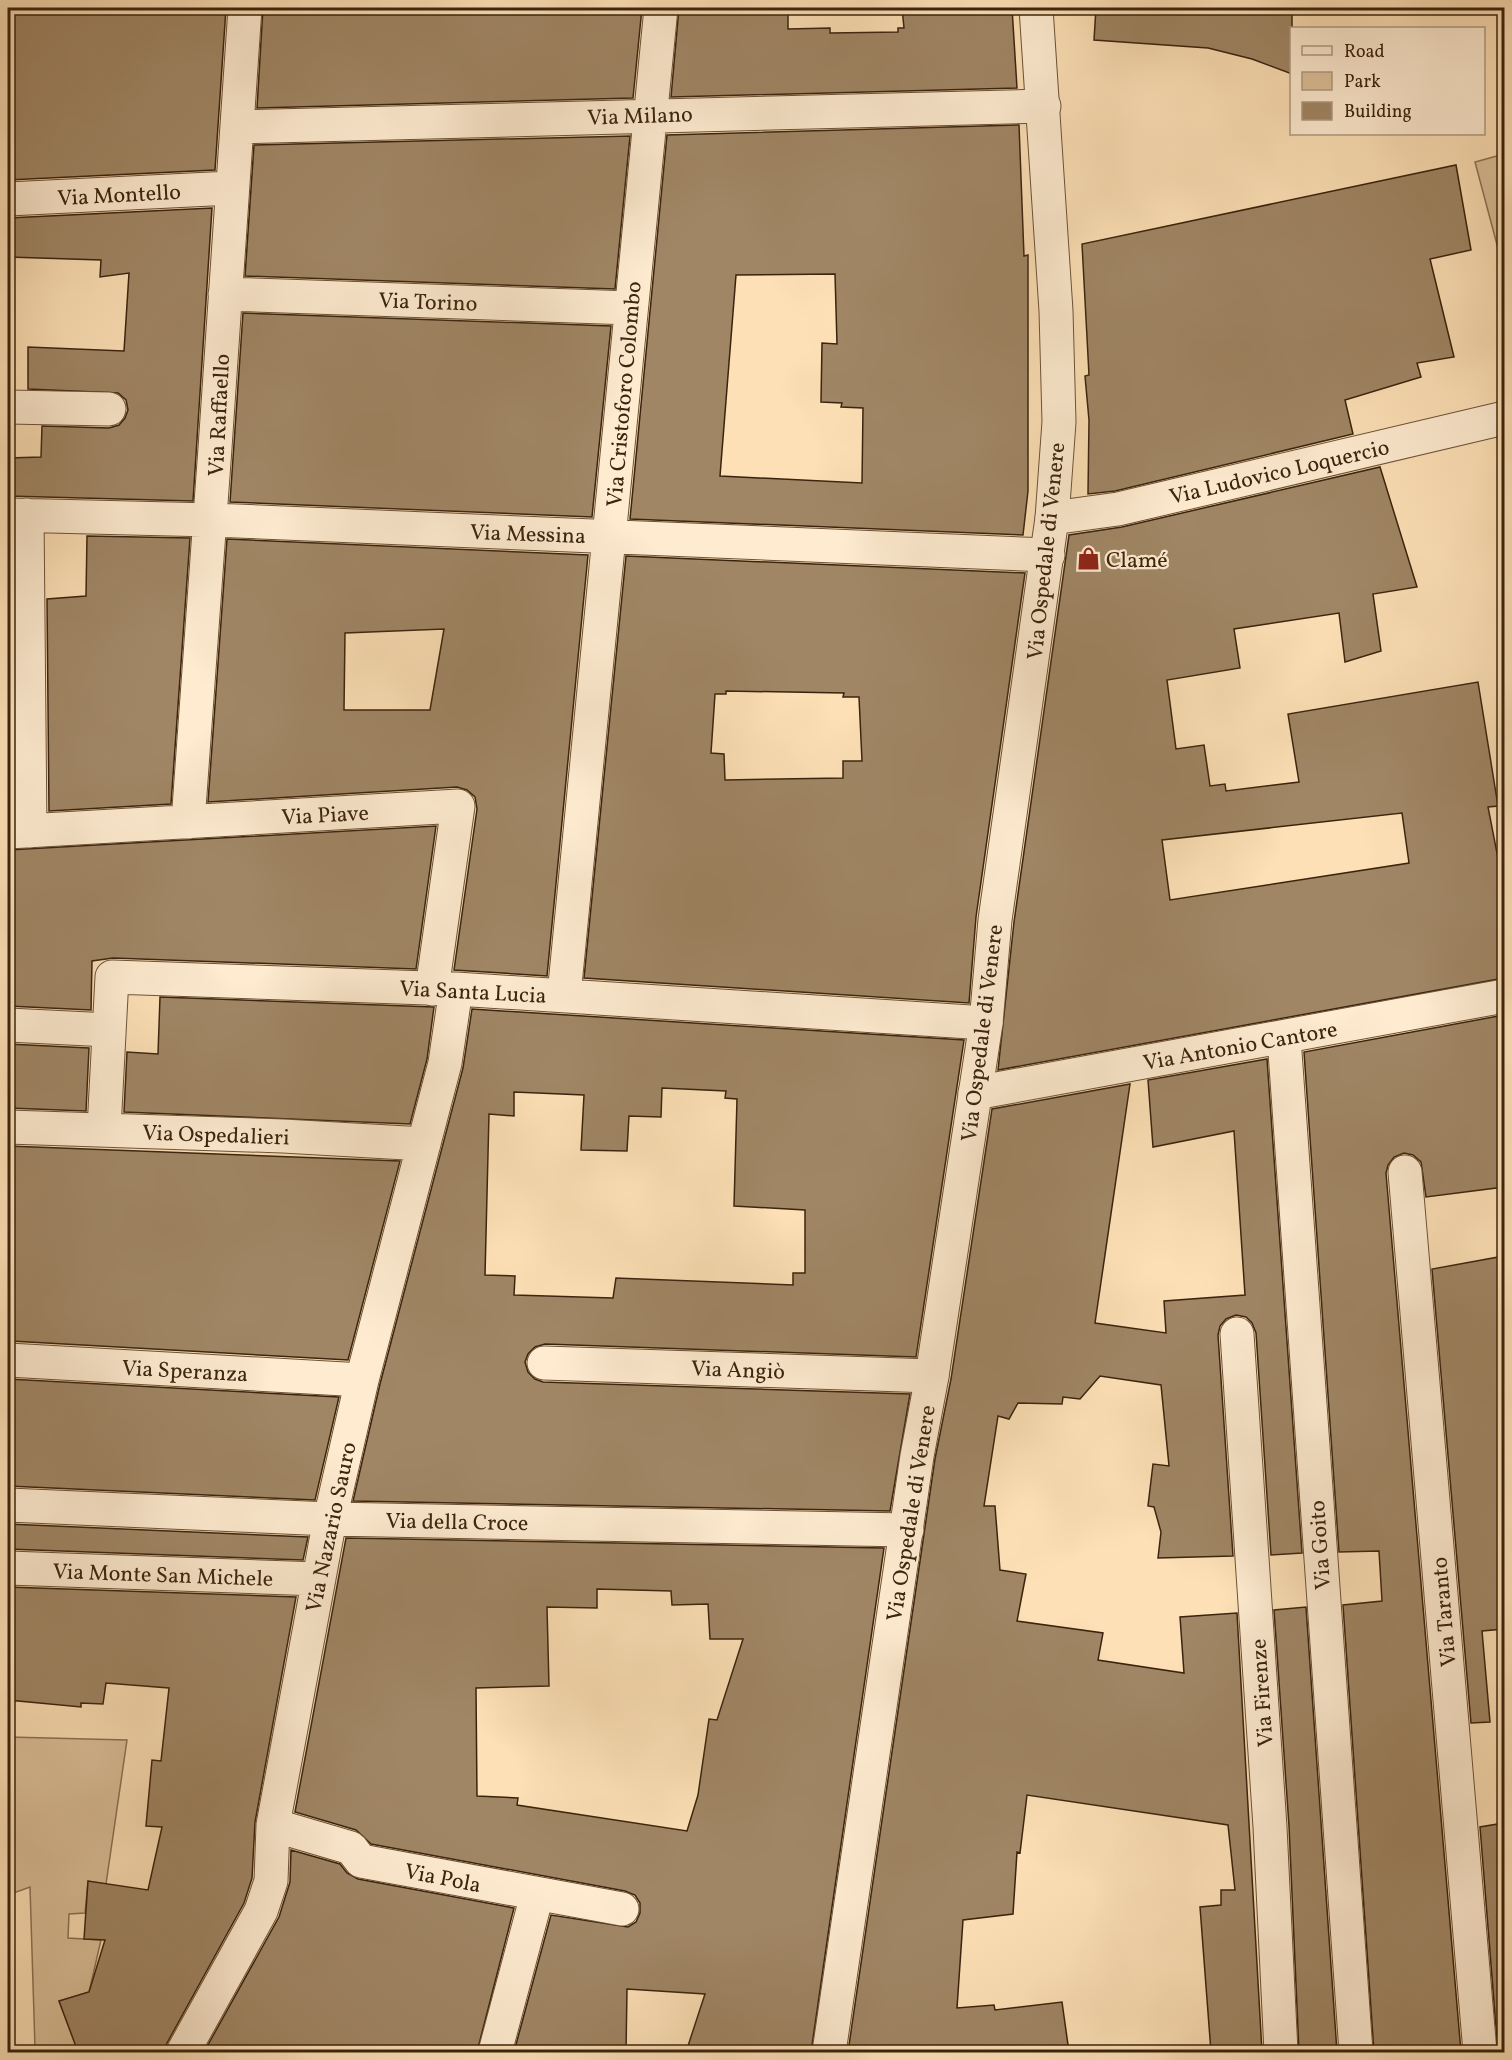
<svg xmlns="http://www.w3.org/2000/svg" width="1512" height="2060" font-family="Vollkorn,serif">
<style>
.green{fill:#dcc099;stroke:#8c7254;stroke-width:1.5}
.building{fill:#a08665;stroke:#3b240e;stroke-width:1.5;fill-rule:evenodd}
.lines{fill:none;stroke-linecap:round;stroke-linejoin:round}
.minor-casing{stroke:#6c5338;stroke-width:35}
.tertiary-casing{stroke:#6c5338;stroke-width:35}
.minor{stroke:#feebd0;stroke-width:33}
.tertiary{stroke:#feebd0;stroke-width:33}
.labels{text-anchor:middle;stroke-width:4.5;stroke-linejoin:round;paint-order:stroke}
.street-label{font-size:22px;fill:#3b240e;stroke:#feebd0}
.poi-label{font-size:22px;fill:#3b240e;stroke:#feebd0;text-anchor:start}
</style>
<rect width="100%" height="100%" fill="#fde0b6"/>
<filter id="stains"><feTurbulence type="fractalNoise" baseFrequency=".00333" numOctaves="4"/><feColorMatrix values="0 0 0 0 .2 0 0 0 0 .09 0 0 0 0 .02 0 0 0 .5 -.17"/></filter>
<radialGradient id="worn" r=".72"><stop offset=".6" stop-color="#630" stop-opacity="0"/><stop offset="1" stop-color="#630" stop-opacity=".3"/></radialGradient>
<path class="green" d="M1504,154V271L1475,162Z
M8,1737L127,1740L106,1884L88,1881L85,1913L69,1914L68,1938L101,1940L89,1992L59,2001L78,2051L35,2048L30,1887L8,1895Z"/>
<path class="building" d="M8,8H226L215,170L8,180Z
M263,8H642L633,98L257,108Z
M679,8H788V29L830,28V33L898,32V28H904L902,8H1012L1017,88L671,97Z
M1096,8H1292V74L1252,59L1208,48L1094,40Z
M1019,125L1024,256L1028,255V491L1023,535L630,519L667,135ZM835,274L837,344L822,343L821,402L842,403L841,407L863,408L862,483L720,476L736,275Z
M630,136L615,289L245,276L254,145Z
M1456,165L1471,250L1430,259L1454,357L1417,363L1421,377L1345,400L1353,434L1115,491L1088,494L1089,420L1085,376L1089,375L1082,244Z
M212,208L193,501L8,496V458L41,457L42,426L109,428L119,425L125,418L128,410L126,400L118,393L28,389V347L124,351L129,273L100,277L101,260L8,257V218Z
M243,313L611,326L592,517L230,502Z
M1380,467L1417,587L1373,594L1381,651L1345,662L1339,613L1234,629L1240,668L1167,680L1176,749L1204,745L1210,786L1225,784L1226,791L1299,782L1288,714L1478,682L1498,806L1488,807L1504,889V978L998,1070L1014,922L1069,535L1122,527ZM1402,813L1409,863L1170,900L1162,840Z
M87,536L190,538L171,804L49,811L47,599L86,596Z
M227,539L588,555L547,976L454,970L477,809L475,797L467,790L457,787L208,802ZM444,629L430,710H344L345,633Z
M626,556L1025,573L976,917L969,1003L584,978ZM726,691L844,693L843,697H859L862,761H843V778L725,780L724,754L711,753L715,694H726Z
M8,602L11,813H8Z
M436,826L416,969L113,958L92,961L91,1010L8,1006V850Z
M160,997L434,1007L427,1059L410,1124L124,1112L127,1052L158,1054Z
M472,1009L964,1040L916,1357L545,1344L535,1347L528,1354L525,1362L528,1372L535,1379L543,1382L910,1394L890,1511L353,1501L380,1384L463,1068ZM662,1088L726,1091L725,1098L737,1099L734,1206L805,1210V1273H793V1285L616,1278L613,1298L514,1295L515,1276L485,1275L489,1114L514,1116V1092L584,1095L581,1150L627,1151L629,1116L661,1117Z
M1504,1015V1187L1426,1197L1421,1162L1413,1155L1404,1153L1394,1157L1388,1165L1386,1173L1461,2052H1374L1343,1605L1382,1601L1379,1551L1339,1552L1304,1052Z
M8,1044L89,1048L86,1111L8,1108Z
M1267,1059L1302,1553L1271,1555L1256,1333L1252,1323L1246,1317L1236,1315L1226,1319L1220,1326L1218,1335L1233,1556L1158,1558L1161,1532L1154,1507L1148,1506L1153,1464L1169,1466L1161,1385L1100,1376L1080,1399L1063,1397L1062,1404L1018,1403L1009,1419L998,1416L984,1506H995L1000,1570L1026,1574L1017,1621L1103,1633L1098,1660L1184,1673L1180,1617L1237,1613L1262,2052H1211L1200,1907L1221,1905V1890H1235L1228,1825L1027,1795L1020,1853L1017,1852L1013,1914L963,1920L957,2008L994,2005L995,2010L1062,2002L1069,2052H848L935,1459L951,1379L992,1109L1130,1084L1095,1323L1166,1333L1164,1301L1245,1295L1234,1131L1153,1147L1148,1080Z
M8,1146L400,1161L348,1360L11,1341L12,1249L8,1248Z
M1504,1256V1629L1482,1631L1490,1722L1471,1723L1432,1269Z
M8,1379L339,1397L315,1500L8,1486Z
M8,1524L308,1537L303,1560L8,1549Z
M346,1538L884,1548L811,2052H686L705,1994L627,1989L626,2052H514L551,1915L628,1927L636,1922L640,1913V1903L635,1895L625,1891L371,1844L356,1830L295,1812ZM597,1589L671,1591L672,1605L708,1604L710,1639H743L717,1720L709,1719L698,1795L687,1831L517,1805L518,1798L477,1796L476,1688L549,1686L547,1607L597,1608Z
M8,1587L296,1597L255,1822L252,1878L244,1903L167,2043L164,2052H78L59,2001L89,1992L105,1940L84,1939L88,1881L148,1890L162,1827L146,1826L152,1760L161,1761L169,1688L106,1683L103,1704L81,1703V1707L8,1700Z
M1306,1607L1337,2052H1299L1289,1826L1274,1610Z
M1504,1823V2052H1498L1480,1827Z
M291,1850L340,1864L347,1873L358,1879L514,1908L477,2052H204L279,1917L290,1882Z"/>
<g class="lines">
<defs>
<path id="minor" d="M237,127L1044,106
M8,199L231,188
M225,294L631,308
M8,407L109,409
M8,515L212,520L1048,555
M27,515L30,831
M1052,518L1118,509L1504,418
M188,822C209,551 226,279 245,8
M8,832L458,806L432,989
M564,995L661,8
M8,1025L109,1030
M1284,1038L1356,2052
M975,1093L1504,996
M8,1127L283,1136L424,1144
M104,1129L112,977L456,989L986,1023
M1405,1172L1480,2052
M1237,1334L1270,1827L1281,2052
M8,1360L362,1380
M544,1363L932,1376
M8,1505L330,1519L907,1530
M8,1568L319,1579
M273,1825L351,1848L361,1861L622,1909
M183,2052L261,1911L271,1881L273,1825L330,1519L362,1380L445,1063L456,989
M495,2052L537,1895"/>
<path id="tertiary" d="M829,2052L917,1456L932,1376L986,1023L995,920L1052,518L1059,422L1056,311L1036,8"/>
</defs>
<use href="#minor" class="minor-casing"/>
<use href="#tertiary" class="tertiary-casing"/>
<use href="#minor" class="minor"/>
<use href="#tertiary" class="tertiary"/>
</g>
<defs>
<symbol id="shop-bare" viewBox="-9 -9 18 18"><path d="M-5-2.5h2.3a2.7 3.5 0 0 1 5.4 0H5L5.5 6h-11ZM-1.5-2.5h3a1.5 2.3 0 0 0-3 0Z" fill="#8f2418" stroke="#feebd0" stroke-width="2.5" paint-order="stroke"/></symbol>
</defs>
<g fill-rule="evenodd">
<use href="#shop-bare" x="1072" y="542" width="33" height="33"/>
</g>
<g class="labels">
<g class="street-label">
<text transform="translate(640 115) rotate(-2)" y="8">Via Milano</text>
<text transform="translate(119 194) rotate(-3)" y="8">Via Montello</text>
<text transform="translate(428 301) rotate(2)" y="8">Via Torino</text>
<text transform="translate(623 394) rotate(-85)" y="8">Via Cristoforo Colombo</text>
<text transform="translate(218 415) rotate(-87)" y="8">Via Raffaello</text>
<text transform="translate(1279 471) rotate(-13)" y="8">Via Ludovico Loquercio</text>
<text transform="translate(528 533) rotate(2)" y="8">Via Messina</text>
<text transform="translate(1045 551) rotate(-84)" y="8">Via Ospedale di Venere</text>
<text transform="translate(325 814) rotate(-3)" y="8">Via Piave</text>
<text transform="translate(473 991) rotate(3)" y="8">Via Santa Lucia</text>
<text transform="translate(981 1033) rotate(-83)" y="8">Via Ospedale di Venere</text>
<text transform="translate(1240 1045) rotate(-10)" y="8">Via Antonio Cantore</text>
<text transform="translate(216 1134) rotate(2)" y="8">Via Ospedalieri</text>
<text transform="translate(738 1369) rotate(2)" y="8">Via Angiò</text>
<text transform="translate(185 1370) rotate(3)" y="8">Via Speranza</text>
<text transform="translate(910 1513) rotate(-81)" y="8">Via Ospedale di Venere</text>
<text transform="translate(457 1521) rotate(1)" y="8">Via della Croce</text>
<text transform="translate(330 1527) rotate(-78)" y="8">Via Nazario Sauro</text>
<text transform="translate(1319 1545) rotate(-94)" y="8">Via Goito</text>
<text transform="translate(163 1574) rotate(2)" y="8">Via Monte San Michele</text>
<text transform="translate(1443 1612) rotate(-95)" y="8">Via Taranto</text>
<text transform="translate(1261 1693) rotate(-94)" y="8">Via Firenze</text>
<text transform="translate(443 1877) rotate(11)" y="8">Via Pola</text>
</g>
<g class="poi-label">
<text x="1106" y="567">Clamé</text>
</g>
</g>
<rect width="1512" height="2060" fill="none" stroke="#fde0b6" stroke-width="30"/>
<rect x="9" y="9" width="1494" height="2042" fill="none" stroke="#3b240e" stroke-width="3"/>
<rect x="15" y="15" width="1482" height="2030" fill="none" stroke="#3b240e" stroke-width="1.5"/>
<rect x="1290" y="27" width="195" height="108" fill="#feebd0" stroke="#b09b82" stroke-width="1.5"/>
<rect x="1302" y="46" width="30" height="9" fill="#feebd0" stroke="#b09b82" stroke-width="1.5"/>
<text x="1344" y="57" font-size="18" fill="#3b240e">Road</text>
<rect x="1302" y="72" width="30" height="18" fill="#dcc099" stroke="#b09b82" stroke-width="1.5"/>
<text x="1344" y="87" font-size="18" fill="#3b240e">Park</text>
<rect x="1302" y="102" width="30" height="18" fill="#a08665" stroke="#b09b82" stroke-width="1.5"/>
<text x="1344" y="117" font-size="18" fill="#3b240e">Building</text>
<rect width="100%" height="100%" filter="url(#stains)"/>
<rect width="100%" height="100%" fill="url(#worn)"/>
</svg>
